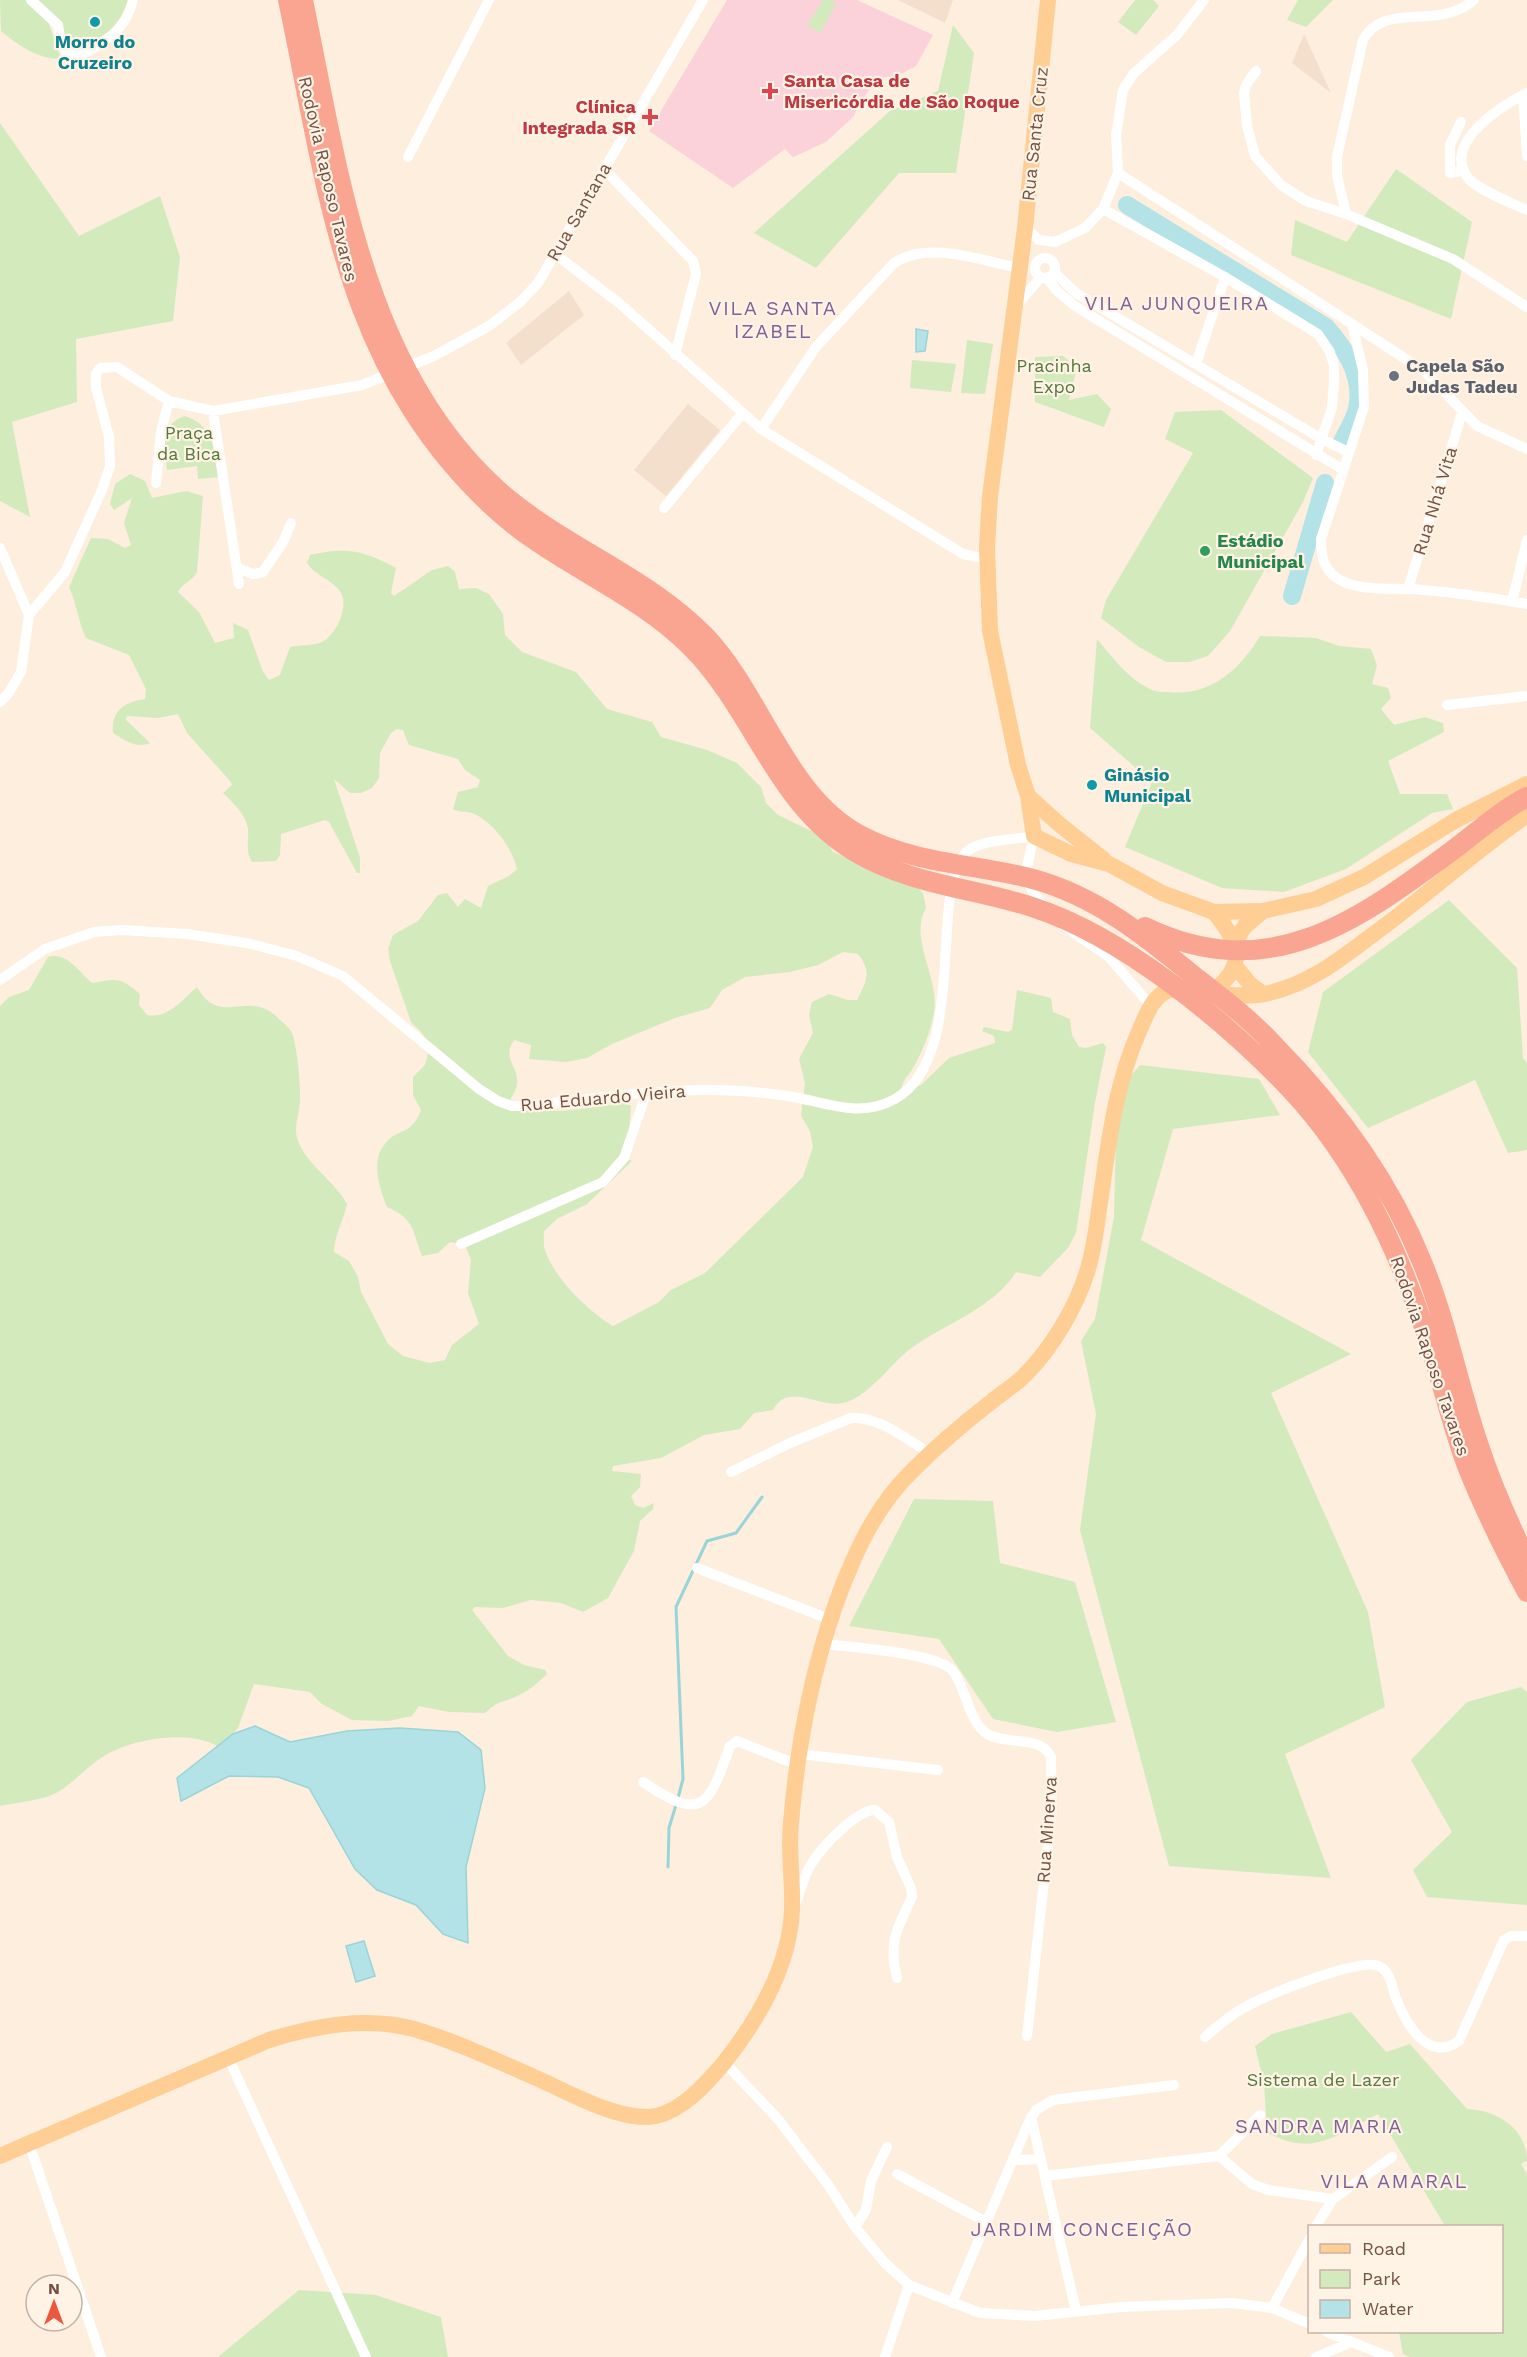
<svg xmlns="http://www.w3.org/2000/svg" width="1527" height="2357" font-family="'Work Sans',sans-serif">
<style>
.residential{fill:#f4dfcd}
.medical{fill:#fbd1da}
.green{fill:#d3eabd;fill-rule:evenodd}
.water{fill:#b3e3e6;stroke:#99d4d8;stroke-width:1.5}
.lines{fill:none;stroke-linecap:round;stroke-linejoin:round}
.stream{stroke:#99d4d8;stroke-width:3}
.river{stroke:#b3e3e6;stroke-width:18}
.street{stroke:#fff;stroke-width:10}
.primary{stroke:#fece94;stroke-width:16}
.highway{stroke:#faa592;stroke-width:20}
.culture-dot{fill:#0f9aa8;stroke:#fff3e5;stroke-width:2}
.health-dot{fill:#e0444e;stroke:#fff3e5;stroke-width:2}
.worship-dot{fill:#6b7280;stroke:#fff3e5;stroke-width:2}
.leisure-dot{fill:#2e9e5b;stroke:#fff3e5;stroke-width:2}
.labels{text-anchor:middle;stroke-width:4.5;stroke-linejoin:round;paint-order:stroke}
.culture-label{font-size:18px;font-weight:bold;fill:#0d838f;stroke:#fff3e5}
.health-label{font-size:18px;font-weight:bold;fill:#be3a42;stroke:#fff3e5;text-anchor:start}
.street-label{font-size:18px;fill:#735246;stroke:#fff3e5}
.park-label{font-size:18px;fill:#54793e;stroke:#fff3e5}
.worship-label{font-size:18px;font-weight:bold;fill:#5b616d;stroke:#fff3e5;text-anchor:start}
.leisure-label{font-size:18px;font-weight:bold;fill:#27864d;stroke:#fff3e5;text-anchor:start}
.neighbourhood-label{font-size:20px;letter-spacing:1.5px;fill:#806197;stroke:#fff3e5}
</style>
<rect width="100%" height="100%" fill="#fdeede"/>
<path class="residential" d="M898,0H953L945,23Z
M1304,34L1331,93L1292,63Z
M569,291L584,315L521,365L506,343Z
M688,404L720,430L666,496L634,470Z"/>
<path class="medical" d="M727,0H857L933,35L916,66L901,74L877,79L859,104L854,116L826,142L793,157L785,149L733,188L649,131Z"/>
<path class="green" d="M0,0H27L46,15L61,59C38,59 19,46 1,31Z
M33,0H131L121,24L74,53L67,51L60,26Z
M823,0H831L836,4L820,33L807,25Z
M1135,0H1153L1159,6L1136,35L1118,22Z
M1298,0H1333L1306,27L1287,20Z
M953,25L974,53L956,173H899L816,268L754,233L890,111L938,91Z
M0,123L79,236L160,196L180,257L173,321L76,339L77,402L12,422L30,517L0,501Z
M1396,169L1472,222L1451,319L1291,255L1295,220L1347,242Z
M967,340L993,344L985,394L961,393Z
M1063,356L1077,367L1069,400L1097,394L1111,409L1104,427L1035,402V357Z
M912,360L956,364L951,392L910,388Z
M1221,410L1313,478L1303,502L1230,631L1208,656L1189,662H1166L1139,647L1101,618L1106,600L1193,453L1165,439L1175,412Z
M185,416C214,425 215,451 220,477L198,479L197,466L167,470C165,446 160,424 185,416Z
M130,474L145,481L152,498L186,491L203,496L197,572C192,582 183,582 178,592L199,612L215,643L234,638L233,623L248,630L263,672L269,680L280,675L290,647C299,645 313,646 322,642C336,635 349,607 341,593C334,580 315,576 307,563L310,555C347,547 362,550 396,568L391,593L394,596L432,570L448,566L455,572L459,589L476,588L489,594L503,614L505,635L522,652L576,672L607,709L652,722L661,737L707,750L737,763L761,787L766,803L778,815L824,837L833,852L848,858L884,859L899,868L923,893L926,908C908,938 940,978 934,1012C931,1030 923,1051 913,1068C908,1076 901,1082 901,1092L921,1085L949,1058L995,1043L994,1036L982,1031L984,1027L1008,1032L1012,1030L1017,990L1051,998L1053,1012L1070,1019L1072,1035L1079,1047L1086,1048L1103,1043L1106,1047L1095,1102L1076,1233L1068,1248L1040,1277L1016,1272C994,1308 944,1324 910,1349C891,1364 870,1394 847,1402C820,1411 789,1380 773,1410L754,1413L740,1429L704,1435L661,1458L613,1466L612,1471L641,1474L640,1487L631,1496L635,1505L643,1508L654,1503L653,1509L640,1521L634,1551L608,1598L583,1612L561,1603L531,1600L503,1608L475,1607L472,1610L508,1656L524,1665L545,1670L547,1674C537,1684 527,1692 515,1697C501,1703 498,1701 485,1713L449,1712L419,1706L412,1716L388,1721L352,1720L322,1704L310,1692L254,1684L238,1728L220,1748C191,1728 129,1739 101,1758C87,1767 73,1783 58,1792C42,1801 18,1802 0,1806V1006L9,997L29,990L48,957C67,951 79,972 92,983C116,979 119,976 140,994L139,1005L147,1015C168,1019 182,1000 197,987C221,1029 248,987 279,1019C283,1023 290,1028 292,1033C297,1044 301,1089 300,1102C299,1114 294,1126 297,1138C305,1164 334,1180 347,1204C343,1222 335,1233 334,1252L349,1261L358,1277L361,1292L388,1344L403,1356L430,1363L445,1360L452,1345L479,1324L468,1293L471,1260L465,1245L450,1242L438,1253L422,1256C412,1230 415,1219 387,1207C380,1190 370,1160 385,1144C398,1127 411,1137 421,1110L413,1095V1077L425,1065L429,1050L423,1034L411,1022L390,961L388,949L393,935L418,921L438,895L447,893L458,907L465,899L481,908L488,886L509,876L517,869C513,849 493,821 472,813C466,811 460,813 453,809L458,792L478,787L480,780L465,770L458,759L409,745L403,730L397,729L391,733L380,753L379,778L372,788L361,793H350L334,779L360,858V873H357L329,822L325,820L281,834L280,855L276,861L252,862C245,851 249,842 248,829C246,814 233,803 223,793L232,785L231,782L187,733L178,714L158,718L127,716L126,720L150,743C135,749 125,740 113,733C111,710 125,702 145,699L146,689L129,655L86,638C78,621 77,604 69,587L91,538L108,539L125,548L131,545L124,523L132,498L114,510L110,504L115,484ZM843,952L858,954C872,972 867,980 857,1000H848L829,994L812,1002L809,1015L813,1033L799,1059L805,1083L801,1116L810,1131L813,1147L803,1177L705,1273L671,1290L659,1302L613,1326C589,1312 553,1277 545,1250C543,1244 544,1236 544,1231L557,1219L587,1204L632,1161L627,1159L631,1106L623,1103C585,1108 546,1118 511,1103V1098C530,1070 498,1063 514,1040L531,1045L529,1059L566,1062L587,1058L612,1044L675,1018L710,1008L722,990L745,977L790,972L818,965Z
M1260,636L1316,638L1339,646L1371,649L1377,665L1372,684L1388,688L1391,698L1381,709L1394,725L1425,717L1443,723L1444,732L1388,761L1400,794H1447L1453,809L1432,813L1346,869L1284,892L1222,888L1125,847L1152,782L1090,728L1097,639C1113,658 1127,678 1150,689C1155,692 1162,692 1168,692C1209,697 1240,670 1260,636Z
M1449,900L1517,968L1523,1058L1527,1063V1150L1508,1153L1475,1080L1368,1128L1308,1052L1323,992Z
M1140,1065L1259,1079L1280,1115L1173,1129L1141,1240L1351,1354L1271,1393L1368,1612L1385,1707L1285,1754L1331,1878L1169,1866L1080,1530L1096,1414L1081,1341L1095,1319L1114,1217L1117,1092Z
M914,1499L993,1501L1000,1563L1075,1582L1116,1722L1057,1732L993,1719L939,1639L849,1626Z
M1521,1687L1527,1692V1905L1427,1897L1413,1870L1452,1832L1411,1760L1467,1702Z
M1351,2012L1386,2052L1410,2044L1467,2109C1497,2110 1527,2129 1527,2161L1521,2164L1527,2174V2357H1410L1403,2354L1399,2332H1502V2226H1445L1378,2114C1337,2135 1312,2158 1267,2132L1264,2083L1255,2046L1272,2034Z
M299,2290L376,2295L441,2317L448,2357H218Z"/>
<path class="water" d="M916,329L928,331L925,351L916,352Z
M255,1726L290,1742L347,1731L400,1728L458,1732L481,1750L485,1788L466,1867L468,1943L443,1934L416,1905L377,1890L355,1869L309,1788L278,1777L229,1776L181,1801L177,1778L233,1734Z
M364,1941L375,1976L356,1982L346,1946Z"/>
<g class="lines">
<path class="stream" d="M678,1798L683,1779L676,1607L707,1541L736,1533L762,1497
M668,1867L669,1828L676,1805"/>
<path class="river" d="M1127,205L1326,327C1346,349 1364,378 1357,409C1354,421 1346,433 1341,444
M1292,596L1325,483"/>
<path class="street" d="M31,0L58,25L61,43L67,53L78,56C105,44 126,29 133,0
M1256,71L1246,85L1244,93L1247,126L1255,156L1281,185L1306,201L1346,214L1453,259L1527,307
M1527,93C1503,105 1439,144 1469,179C1480,191 1512,203 1527,210
M1523,95L1527,156
M1461,122L1450,145V173L1464,170
M408,157L489,0
M603,168L693,261L696,274L675,355
M1118,173L1352,324L1363,370L1364,407L1321,539C1321,558 1324,572 1342,581C1363,591 1390,588 1412,589C1451,592 1488,597 1527,604
M1103,209L1225,277L1318,334L1330,352L1334,366V382L1332,408L1316,455
M1346,214L1337,175V157L1363,40C1385,0 1437,32 1474,0
M1025,228L1039,240L1055,242L1085,228L1103,209L1118,173L1116,135L1123,90L1134,73L1177,35L1204,0
M555,254L619,303L761,429L963,554L987,559
M1035 268a10 10 0 1 1 20 0a10 10 0 1 1-20 0Z
M1054,272L1076,293L1320,438L1348,452
M1047,278L1056,290L1075,306L1342,469
M1016,306L1041,277
M1352,324L1424,371L1477,426L1527,449
M1196,364L1225,277
M213,411L239,584
M761,429L816,347L894,263C930,240 981,261 1020,268
M156,483L161,431L169,401
M664,508L741,415
M0,548L29,615
M237,568L253,574L263,572L283,542L291,523
M1408,589L1462,413
M1512,602L1527,540
M0,702L8,694L21,672L29,615L65,572L102,490L110,466L109,437L96,388V374L100,368L117,367L169,401L213,411L362,385L434,356L489,326L520,302L538,283L703,0
M1447,705L1527,696
M1064,926L1109,957L1151,1006
M0,980L45,949L94,932L122,930L187,934L247,943L297,956L343,976L479,1089L498,1101L512,1106H528C620,1095 706,1081 799,1098C832,1105 863,1117 895,1099C973,1055 924,873 972,848C989,839 1015,840 1034,836C1026,874 1019,878 1046,909
M461,1244L603,1182L624,1158L647,1091
M731,1472L790,1443L851,1418C880,1416 907,1440 931,1454
M697,1568L832,1620
M824,1644C850,1647 939,1653 953,1671C967,1689 968,1723 989,1735C1008,1745 1041,1735 1051,1757L1052,1808L1027,2036
M800,1754L938,1770
M643,1782C703,1823 709,1806 730,1746L737,1741L798,1765
M796,1903C801,1890 804,1874 812,1863C822,1847 856,1810 875,1810L889,1822L897,1857L911,1888L912,1897C897,1929 888,1942 897,1978
M1205,2037C1219,2025 1233,2013 1249,2005C1270,1994 1360,1957 1379,1966C1391,1972 1392,1988 1396,1998C1406,2024 1428,2063 1459,2041L1504,1940L1511,1936H1527
M228,2057L366,2357
M724,2062L778,2119L829,2186L855,2227L885,2263L909,2285L980,2313L1035,2316L1121,2307L1233,2303L1272,2308L1310,2324
M1031,2117L1076,2311
M29,2143L101,2357
M1219,2156L1252,2184L1268,2190L1333,2199L1392,2157
M1013,2160L1041,2159
M897,2174L986,2222
M1045,2176L1219,2156L1260,2115
M1316,2226L1333,2199
M855,2227L866,2210L871,2181L887,2147
M952,2303L1028,2124L1036,2110L1053,2100L1174,2085
M1272,2308L1310,2238
M1327,2332L1389,2357
M885,2357L909,2285
M1316,2357L1352,2342"/>
<path class="primary" d="M1048,0L1025,228L990,496L987,548L990,631L1018,765L1028,796L1034,836L1071,854L1109,864L1162,893L1214,912L1263,911L1316,899L1364,877L1456,820L1527,784
M1028,796L1059,824L1103,859
M1235,941L1245,926L1263,911
M1235,966L1250,984L1263,994
M1209,994C1247,968 1241,944 1214,912
M1213,994C1230,995 1247,997 1264,994C1307,986 1341,959 1375,933C1427,895 1474,852 1527,815
M0,2156L269,2040C315,2026 366,2016 414,2029C455,2041 495,2060 534,2077C566,2091 621,2123 656,2116C683,2110 706,2084 723,2064C758,2020 790,1966 792,1909C793,1880 788,1851 791,1823C798,1736 817,1643 852,1563C866,1530 887,1495 913,1470C937,1446 964,1423 991,1402C1002,1393 1015,1385 1025,1375C1051,1349 1076,1308 1087,1272C1095,1248 1097,1221 1101,1196C1109,1138 1116,1083 1140,1029C1146,1016 1151,1001 1163,993C1172,988 1178,989 1188,991"/>
<path class="highway" d="M288,0C328,188 343,367 492,506C552,563 634,589 692,648C755,712 777,808 859,854C913,885 974,888 1032,907C1123,936 1227,1022 1292,1091C1356,1160 1396,1245 1426,1333C1441,1377 1451,1423 1467,1466C1484,1509 1505,1551 1527,1592
M303,0C339,173 363,377 507,498C570,550 649,578 706,637C761,695 787,797 860,835C914,864 975,864 1033,879C1096,896 1145,936 1194,976C1222,998 1250,1019 1274,1045C1335,1107 1389,1180 1422,1262C1446,1320 1458,1383 1478,1443C1491,1483 1508,1522 1527,1560
M1145,927C1268,986 1355,923 1453,850C1477,832 1500,811 1527,797"/>
</g>
<g class="culture-dot">
<circle cx="95" cy="22" r="6"/>
<circle cx="1092" cy="785" r="6"/>
</g>
<g class="health-dot">
<path d="M767 82h6v6h6v6h-6v6h-6v-6h-6v-6h6z"/>
<path d="M647 108h6v6h6v6h-6v6h-6v-6h-6v-6h6z"/>
</g>
<circle class="worship-dot" cx="1394" cy="376" r="6"/>
<circle class="leisure-dot" cx="1205" cy="551" r="6"/>
<g class="labels">
<g class="culture-label">
<text x="95" y="48">Morro do<tspan x="95" dy="21">Cruzeiro</tspan></text>
<text x="1104" y="781" text-anchor="start">Ginásio<tspan x="1104" dy="21">Municipal</tspan></text>
</g>
<g class="health-label">
<text x="784" y="87">Santa Casa de<tspan x="784" dy="21">Misericórdia de São Roque</tspan></text>
<text x="636" y="113" text-anchor="end">Clínica<tspan x="636" dy="21">Integrada SR</tspan></text>
</g>
<g class="street-label">
<text transform="translate(1035 134) rotate(-84)" y="6">Rua Santa Cruz</text>
<text transform="translate(328 179) rotate(77)" y="6">Rodovia Raposo Tavares</text>
<text transform="translate(579 212) rotate(-60)" y="6">Rua Santana</text>
<text transform="translate(1435 501) rotate(-73)" y="6">Rua Nhá Vita</text>
<text transform="translate(603 1098) rotate(-5)" y="6">Rua Eduardo Vieira</text>
<text transform="translate(1430 1356) rotate(71)" y="6">Rodovia Raposo Tavares</text>
<text transform="translate(1047 1830) rotate(-86)" y="6">Rua Minerva</text>
</g>
<g class="park-label">
<text x="1054" y="372">Pracinha<tspan x="1054" dy="21">Expo</tspan></text>
<text x="189" y="439">Praça<tspan x="189" dy="21">da Bica</tspan></text>
<text x="1323" y="2086">Sistema de Lazer</text>
</g>
<g class="worship-label">
<text x="1406" y="372">Capela São<tspan x="1406" dy="21">Judas Tadeu</tspan></text>
</g>
<g class="leisure-label">
<text x="1217" y="547">Estádio<tspan x="1217" dy="21">Municipal</tspan></text>
</g>
<g class="neighbourhood-label">
<text x="1177" y="310">VILA JUNQUEIRA</text>
<text x="773" y="315">VILA SANTA<tspan x="773" dy="23">IZABEL</tspan></text>
<text x="1319" y="2133">SANDRA MARIA</text>
<text x="1394" y="2188">VILA AMARAL</text>
<text x="1082" y="2236">JARDIM CONCEIÇÃO</text>
</g>
</g>
<rect x="1308" y="2225" width="195" height="108" fill="#fff3e5" stroke="#c7b3a5" stroke-width="1.5"/>
<rect x="1320" y="2244" width="30" height="9" fill="#fece94" stroke="#c7b3a5" stroke-width="1.5"/>
<text x="1362" y="2255" font-size="18" fill="#735246">Road</text>
<rect x="1320" y="2270" width="30" height="18" fill="#d3eabd" stroke="#c7b3a5" stroke-width="1.5"/>
<text x="1362" y="2285" font-size="18" fill="#735246">Park</text>
<rect x="1320" y="2300" width="30" height="18" fill="#b3e3e6" stroke="#c7b3a5" stroke-width="1.5"/>
<text x="1362" y="2315" font-size="18" fill="#735246">Water</text>
<g transform="translate(54 2303)"><circle r="28" fill="#fff3e5" stroke="#c7b3a5" stroke-width="1.5"/>
<path d="M0-4.5L10 22L0 15L-10 22Z" fill="#ec573e"/>
<text y="-9" font-size="16" font-weight="bold" text-anchor="middle" fill="#735246">N</text>
</g>
</svg>
